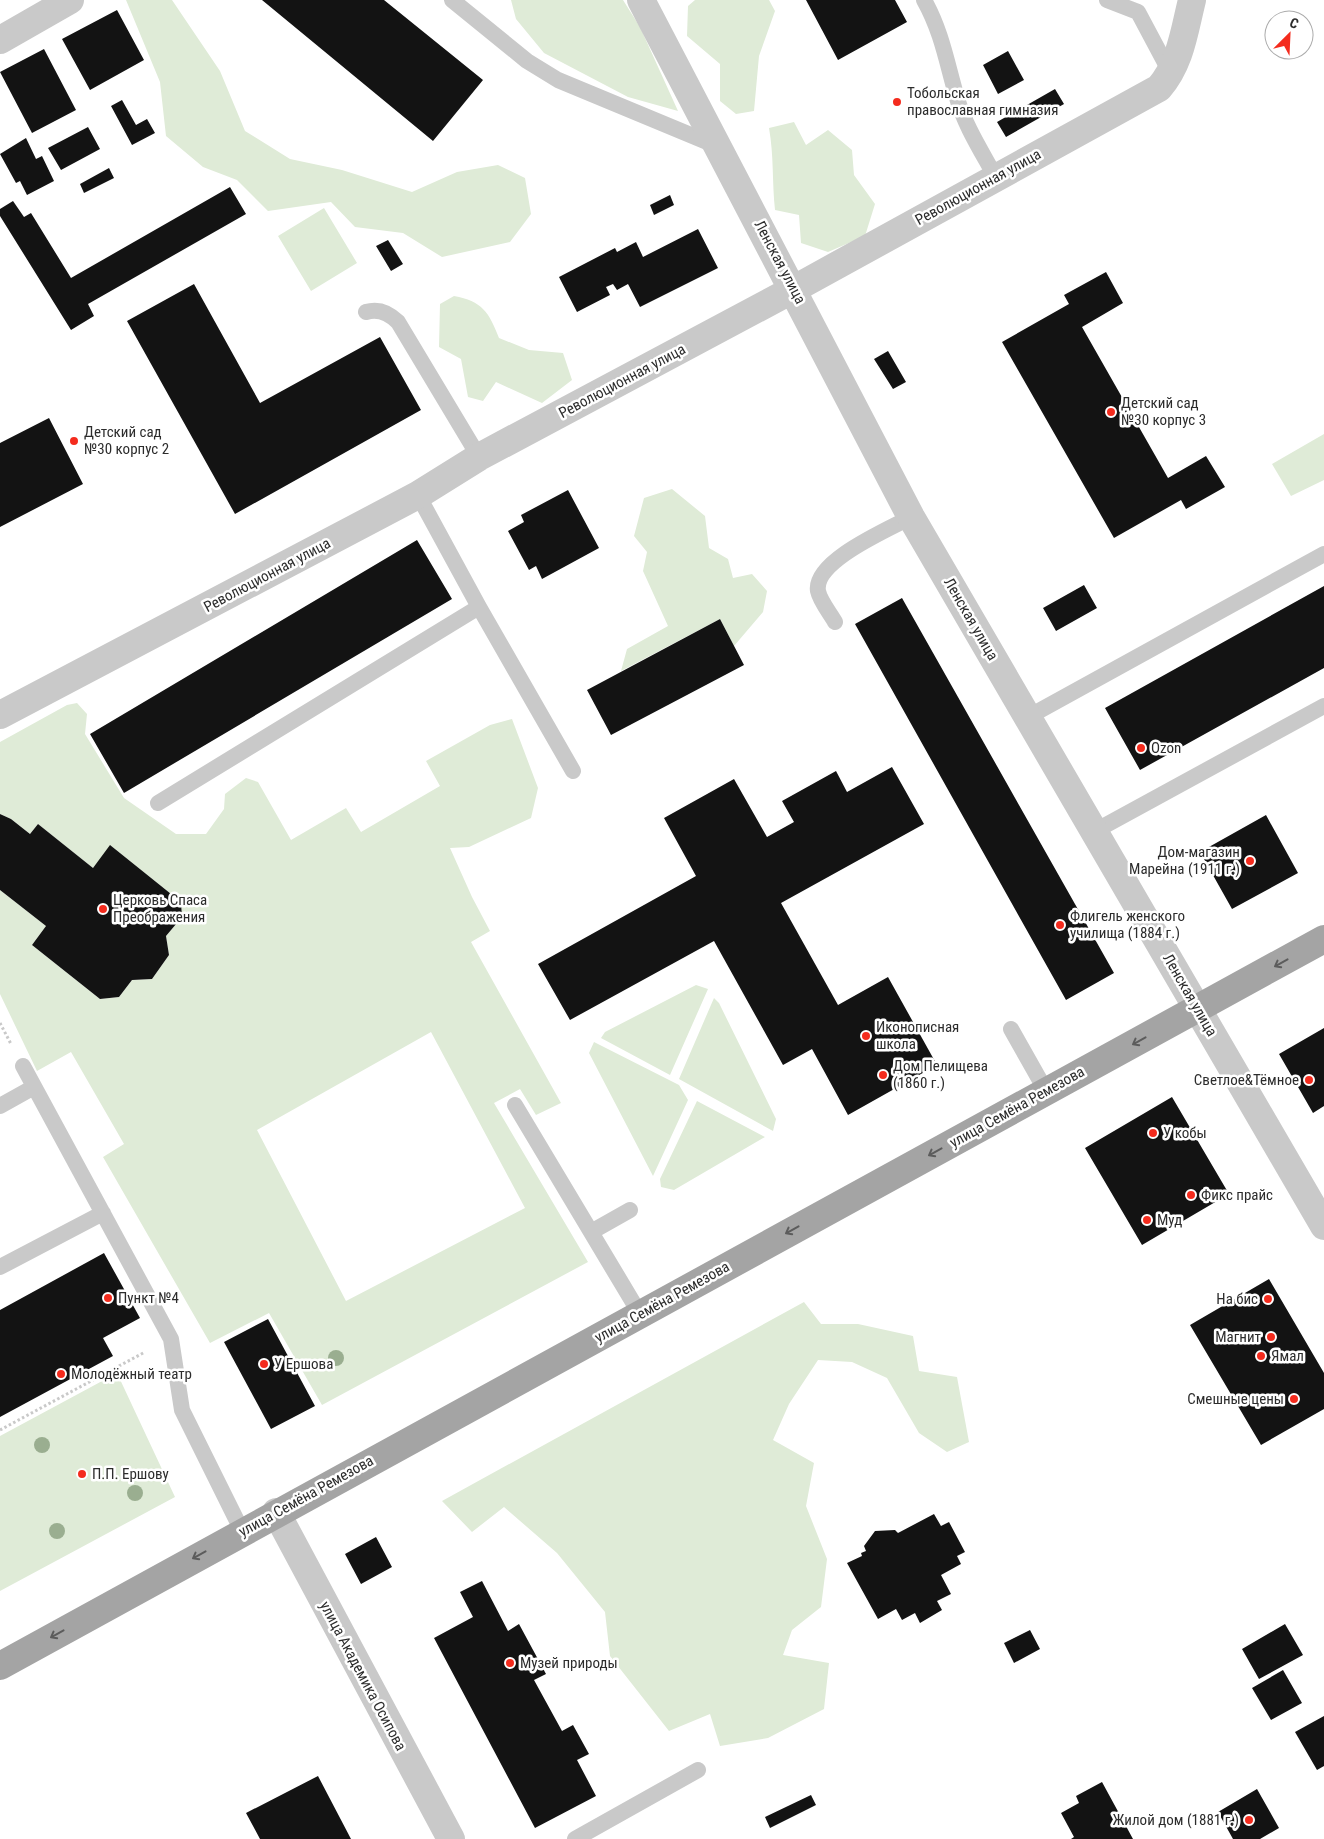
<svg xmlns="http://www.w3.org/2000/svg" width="1324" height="1839" font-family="'Roboto Condensed',sans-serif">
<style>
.green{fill:#dfebd7;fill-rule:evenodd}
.building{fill:#131313}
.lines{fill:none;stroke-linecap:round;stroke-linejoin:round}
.path{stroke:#c9c9c9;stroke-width:3;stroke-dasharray:2.5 2.5;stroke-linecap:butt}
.lane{stroke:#c9c9c9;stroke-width:16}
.street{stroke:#c9c9c9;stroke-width:28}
.primary{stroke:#a4a4a4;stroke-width:28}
.tree{fill:#9aae90}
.oneway{stroke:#5c5c5c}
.poi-dot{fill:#f42b1d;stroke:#fff;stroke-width:2}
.labels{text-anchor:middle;stroke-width:5;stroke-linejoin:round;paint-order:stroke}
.poi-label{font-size:15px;fill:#2c2c2c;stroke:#fff;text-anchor:start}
.street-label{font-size:15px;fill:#2c2c2c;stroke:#fff}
</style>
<rect width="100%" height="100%" fill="#fff"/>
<path class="green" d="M126,0H172L220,71L245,131L290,159L342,170L412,192L457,172L498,165L525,178L531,214L510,242L442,257L403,233L355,227L331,202L268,211L237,180L203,167L166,136L160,82Z
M511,0H623L640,27L678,111L628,97L544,53L516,19Z
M695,0H769L775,11L759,56L754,111L736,114L720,101V64L687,36L688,6Z
M794,122L806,145L828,130L852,150L854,175L875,204L865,236L828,252L801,243L799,215L775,210C772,182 774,156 769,128Z
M324,208L357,263L311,291L278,236Z
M454,296C482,301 489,312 499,338L529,350L563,353L572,380L542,403L496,382L483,401L468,397L461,359L439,347L440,304Z
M1324,434V480L1291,496L1272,464Z
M672,489L705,516L709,548L728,559L733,578L752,574L767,591L763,612L734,646L720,619L621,671L627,649L668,626L643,571L647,552L634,536L644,498Z
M77,703L87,714L85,734L124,798L176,834H206L224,809L225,794L246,778L258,782L291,840L346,808L361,832L440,786L426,761L490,725L512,719L538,788L531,818L469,847L450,848L472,897L490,931L471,942L561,1103L536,1115L520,1089L494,1103L588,1262L322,1405L269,1313L210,1343L103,1157L124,1144L71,1052L37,1071L0,994V890L46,926L32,945L100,999L119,997L132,980L152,979L169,955L166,936L182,917L181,902L111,846L93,868L38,824L30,834L11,819L0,814V742L67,705ZM431,1032L525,1208L346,1301L257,1130Z
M696,985L708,989L670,1075L601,1038L605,1032Z
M714,998L719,1003L776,1119L773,1131L679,1079Z
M594,1042L679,1085L688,1100L653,1176L589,1053Z
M697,1101L765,1137L674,1190L661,1187L660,1179Z
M804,1302L821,1324H858L913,1336L919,1371L957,1377L969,1442L947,1452L919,1433L887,1378L852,1362L818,1360L789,1404L773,1440L814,1463L806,1506L827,1559L821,1607L792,1630L783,1655L829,1663L824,1709L768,1738L720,1746L710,1714L669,1731L610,1656L605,1612L557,1553L504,1507L472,1532L442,1501Z
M117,1373L175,1497L0,1591V1436Z"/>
<path class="building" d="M262,0H384L483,80L433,141Z
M806,0H895L907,22L838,60Z
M117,10L144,60L90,90L62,39Z
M44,49L76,110L32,133L0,72Z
M1008,51L1024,80L998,94L983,65Z
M1055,89L1064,104L1006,137L997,122Z
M122,100L136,125L147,119L155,133L132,145L111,106Z
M88,127L100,149L61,170L48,148Z
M26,138L36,159L42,156L54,181L27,195L20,181L16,183L0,154Z
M109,168L114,178L84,193L80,184Z
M230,187L246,214L88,304L94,316L71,330L0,216V209L13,201L24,217L31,213L71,278Z
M670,195L674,205L654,215L650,205Z
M698,229L718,268L640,307L628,284L617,290L613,284L606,287L610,295L577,312L559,277L615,248L617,252L636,242L643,257Z
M388,240L403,264L391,271L376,246Z
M1106,272L1123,303L1082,327L1168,478L1206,456L1225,487L1186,509L1181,500L1114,538L1002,342L1069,304L1064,295Z
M194,284L260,403L380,337L421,410L235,514L127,321Z
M888,351L906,382L893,389L874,359Z
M49,418L83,484L0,527V443Z
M568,490L599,548L542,579L536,566L529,570L508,531L524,522L521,515Z
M417,540L452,599L124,793L90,734Z
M1084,585L1097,608L1056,631L1043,608Z
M1324,586V668L1140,770L1105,708Z
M902,598L1114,973L1066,1000L855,624Z
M720,619L744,665L611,735L587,690Z
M892,767L924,824L781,903L838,1005L888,977L937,1065L848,1115L812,1049L783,1065L714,941L570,1020L538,964L696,876L664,818L734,779L767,837L794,822L782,801L836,771L847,792Z
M0,814L11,819L30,834L38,824L93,868L110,845L181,902L182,917L166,936L169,955L152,979L132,980L119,997L100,999L32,945L46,926L0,890Z
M1266,815L1298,873L1232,909L1200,852Z
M1324,1028V1106L1313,1113L1279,1054Z
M1172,1097L1229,1194L1142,1245L1085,1148Z
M104,1253L140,1318L103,1338L113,1356L0,1417V1310Z
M1269,1279L1324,1373V1409L1261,1445L1190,1325Z
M268,1319L315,1406L271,1429L224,1342Z
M934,1514L941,1526L949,1522L965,1552L957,1556L961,1564L941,1575L951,1594L937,1601L942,1610L920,1623L915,1613L902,1620L896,1609L878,1619L847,1563L862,1556L861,1553L866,1551L864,1546L875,1531L895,1530L898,1533Z
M376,1537L392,1567L361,1584L345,1554Z
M482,1581L508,1631L519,1624L546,1674L534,1680L562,1731L573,1725L589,1754L577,1760L596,1796L535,1828L434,1638L473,1617L460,1592Z
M1285,1624L1303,1655L1259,1679L1242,1649Z
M1030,1630L1040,1649L1014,1663L1004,1643Z
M1283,1670L1302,1703L1271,1720L1252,1688Z
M1324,1716V1766L1317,1770L1295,1732Z
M318,1776L351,1839H260L246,1813Z
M1102,1782L1133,1839H1071L1074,1837L1061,1813L1079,1803L1076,1796Z
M1257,1789L1279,1828L1260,1839H1233L1218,1812Z
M811,1795L816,1805L770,1828L765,1817Z"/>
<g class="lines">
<path class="path" d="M0,1023L11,1044
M0,1430L145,1352"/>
<path class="lane" d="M452,0L527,61L558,80L717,146
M924,0C942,32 947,64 957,98C965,126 982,152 996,178
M1107,0L1138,12L1171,74
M366,312C379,308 389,313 398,322L479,457
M418,495L479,607L573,771
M835,622C830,613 820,601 818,591C813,561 889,529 911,517
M1028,717L1324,554
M158,803L479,607
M1095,831L1324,706
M1011,1029L1046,1091
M23,1066L171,1339L182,1410L242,1531
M515,1105L640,1314
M0,1106L34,1087
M591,1232L630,1210
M0,1267L103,1213
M575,1839L698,1770"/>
<path class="street" d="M641,0L911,517L1324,1226
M0,40L70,0
M0,715L418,495L479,457L794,289L1159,88C1181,62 1184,32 1192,0
M276,1512L451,1839"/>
<path class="primary" d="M0,1666L1324,939"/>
</g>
<g class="tree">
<circle cx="336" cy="1358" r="8"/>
<circle cx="42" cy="1445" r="8"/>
<circle cx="135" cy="1493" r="8"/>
<circle cx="57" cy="1531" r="8"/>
</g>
<defs><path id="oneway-shaft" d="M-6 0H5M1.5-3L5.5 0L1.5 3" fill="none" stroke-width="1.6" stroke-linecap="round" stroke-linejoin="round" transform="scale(1.25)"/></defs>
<g class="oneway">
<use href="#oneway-shaft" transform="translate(1281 963) rotate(151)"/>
<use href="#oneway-shaft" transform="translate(1139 1041) rotate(151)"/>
<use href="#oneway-shaft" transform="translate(935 1152) rotate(151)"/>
<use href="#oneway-shaft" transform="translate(792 1230) rotate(151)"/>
<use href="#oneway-shaft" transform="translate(199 1555) rotate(151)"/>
<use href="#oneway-shaft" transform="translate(57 1634) rotate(151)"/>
</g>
<g class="poi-dot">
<circle cx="897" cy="102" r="5"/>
<circle cx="1111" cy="412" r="5"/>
<circle cx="74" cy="441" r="5"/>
<circle cx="1141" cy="748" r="5"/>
<circle cx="1250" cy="861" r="5"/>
<circle cx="103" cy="909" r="5"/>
<circle cx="1060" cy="925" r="5"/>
<circle cx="866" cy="1036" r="5"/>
<circle cx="883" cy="1075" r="5"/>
<circle cx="1309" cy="1080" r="5"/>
<circle cx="1153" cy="1133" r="5"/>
<circle cx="1191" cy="1195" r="5"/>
<circle cx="1147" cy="1220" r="5"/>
<circle cx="108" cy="1298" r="5"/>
<circle cx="1268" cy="1299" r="5"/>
<circle cx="1271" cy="1337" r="5"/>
<circle cx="1261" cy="1356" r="5"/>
<circle cx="264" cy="1364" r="5"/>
<circle cx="61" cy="1374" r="5"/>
<circle cx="1294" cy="1399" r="5"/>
<circle cx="82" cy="1474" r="5"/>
<circle cx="510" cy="1663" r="5"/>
<circle cx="1249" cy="1820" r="5"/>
</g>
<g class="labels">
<g class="poi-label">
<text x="907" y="98">Тобольская<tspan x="907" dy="17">православная гимназия</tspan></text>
<text x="1121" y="408">Детский сад<tspan x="1121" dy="17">№30 корпус 3</tspan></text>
<text x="84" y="437">Детский сад<tspan x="84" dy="17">№30 корпус 2</tspan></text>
<text x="1151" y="753">Ozon</text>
<text x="1240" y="857" text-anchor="end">Дом-магазин<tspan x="1240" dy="17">Марейна (1911 г.)</tspan></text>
<text x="113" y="905">Церковь Спаса<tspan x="113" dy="17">Преображения</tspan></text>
<text x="1070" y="921">Флигель женского<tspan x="1070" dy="17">училища (1884 г.)</tspan></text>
<text x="876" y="1032">Иконописная<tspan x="876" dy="17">школа</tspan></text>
<text x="893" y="1071">Дом Пелищева<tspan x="893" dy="17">(1860 г.)</tspan></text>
<text x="1299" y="1085" text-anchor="end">Светлое&amp;Тёмное</text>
<text x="1163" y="1138">У кобы</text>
<text x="1201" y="1200">Фикс прайс</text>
<text x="1157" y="1225">Муд</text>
<text x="118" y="1303">Пункт №4</text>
<text x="1258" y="1304" text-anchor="end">На бис</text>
<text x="1261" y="1342" text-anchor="end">Магнит</text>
<text x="1271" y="1361">Ямал</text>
<text x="274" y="1369">У Ершова</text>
<text x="71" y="1379">Молодёжный театр</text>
<text x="1284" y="1404" text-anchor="end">Смешные цены</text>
<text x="92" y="1479">П.П. Ершову</text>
<text x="520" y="1668">Музей природы</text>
<text x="1239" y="1825" text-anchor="end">Жилой дом (1881 г.)</text>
</g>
<g class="street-label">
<text transform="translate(978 187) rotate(-29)" y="5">Революционная улица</text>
<text transform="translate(780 262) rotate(62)" y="5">Ленская улица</text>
<text transform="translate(622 381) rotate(-28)" y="5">Революционная улица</text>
<text transform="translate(267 575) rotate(-28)" y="5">Революционная улица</text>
<text transform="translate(971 619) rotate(60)" y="5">Ленская улица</text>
<text transform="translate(1190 995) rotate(60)" y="5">Ленская улица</text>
<text transform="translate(1017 1107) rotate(-29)" y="5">улица Семёна Ремезова</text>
<text transform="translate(662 1302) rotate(-29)" y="5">улица Семёна Ремезова</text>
<text transform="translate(306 1496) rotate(-29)" y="5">улица Семёна Ремезова</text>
<text transform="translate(363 1676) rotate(62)" y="5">улица Академика Осипова</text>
</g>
</g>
<g transform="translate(1289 35) rotate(24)"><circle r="24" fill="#ffffff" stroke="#ababab"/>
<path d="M0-4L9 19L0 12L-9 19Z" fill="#f42b1d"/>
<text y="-8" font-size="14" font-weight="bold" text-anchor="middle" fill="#2c2c2c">С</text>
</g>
</svg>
